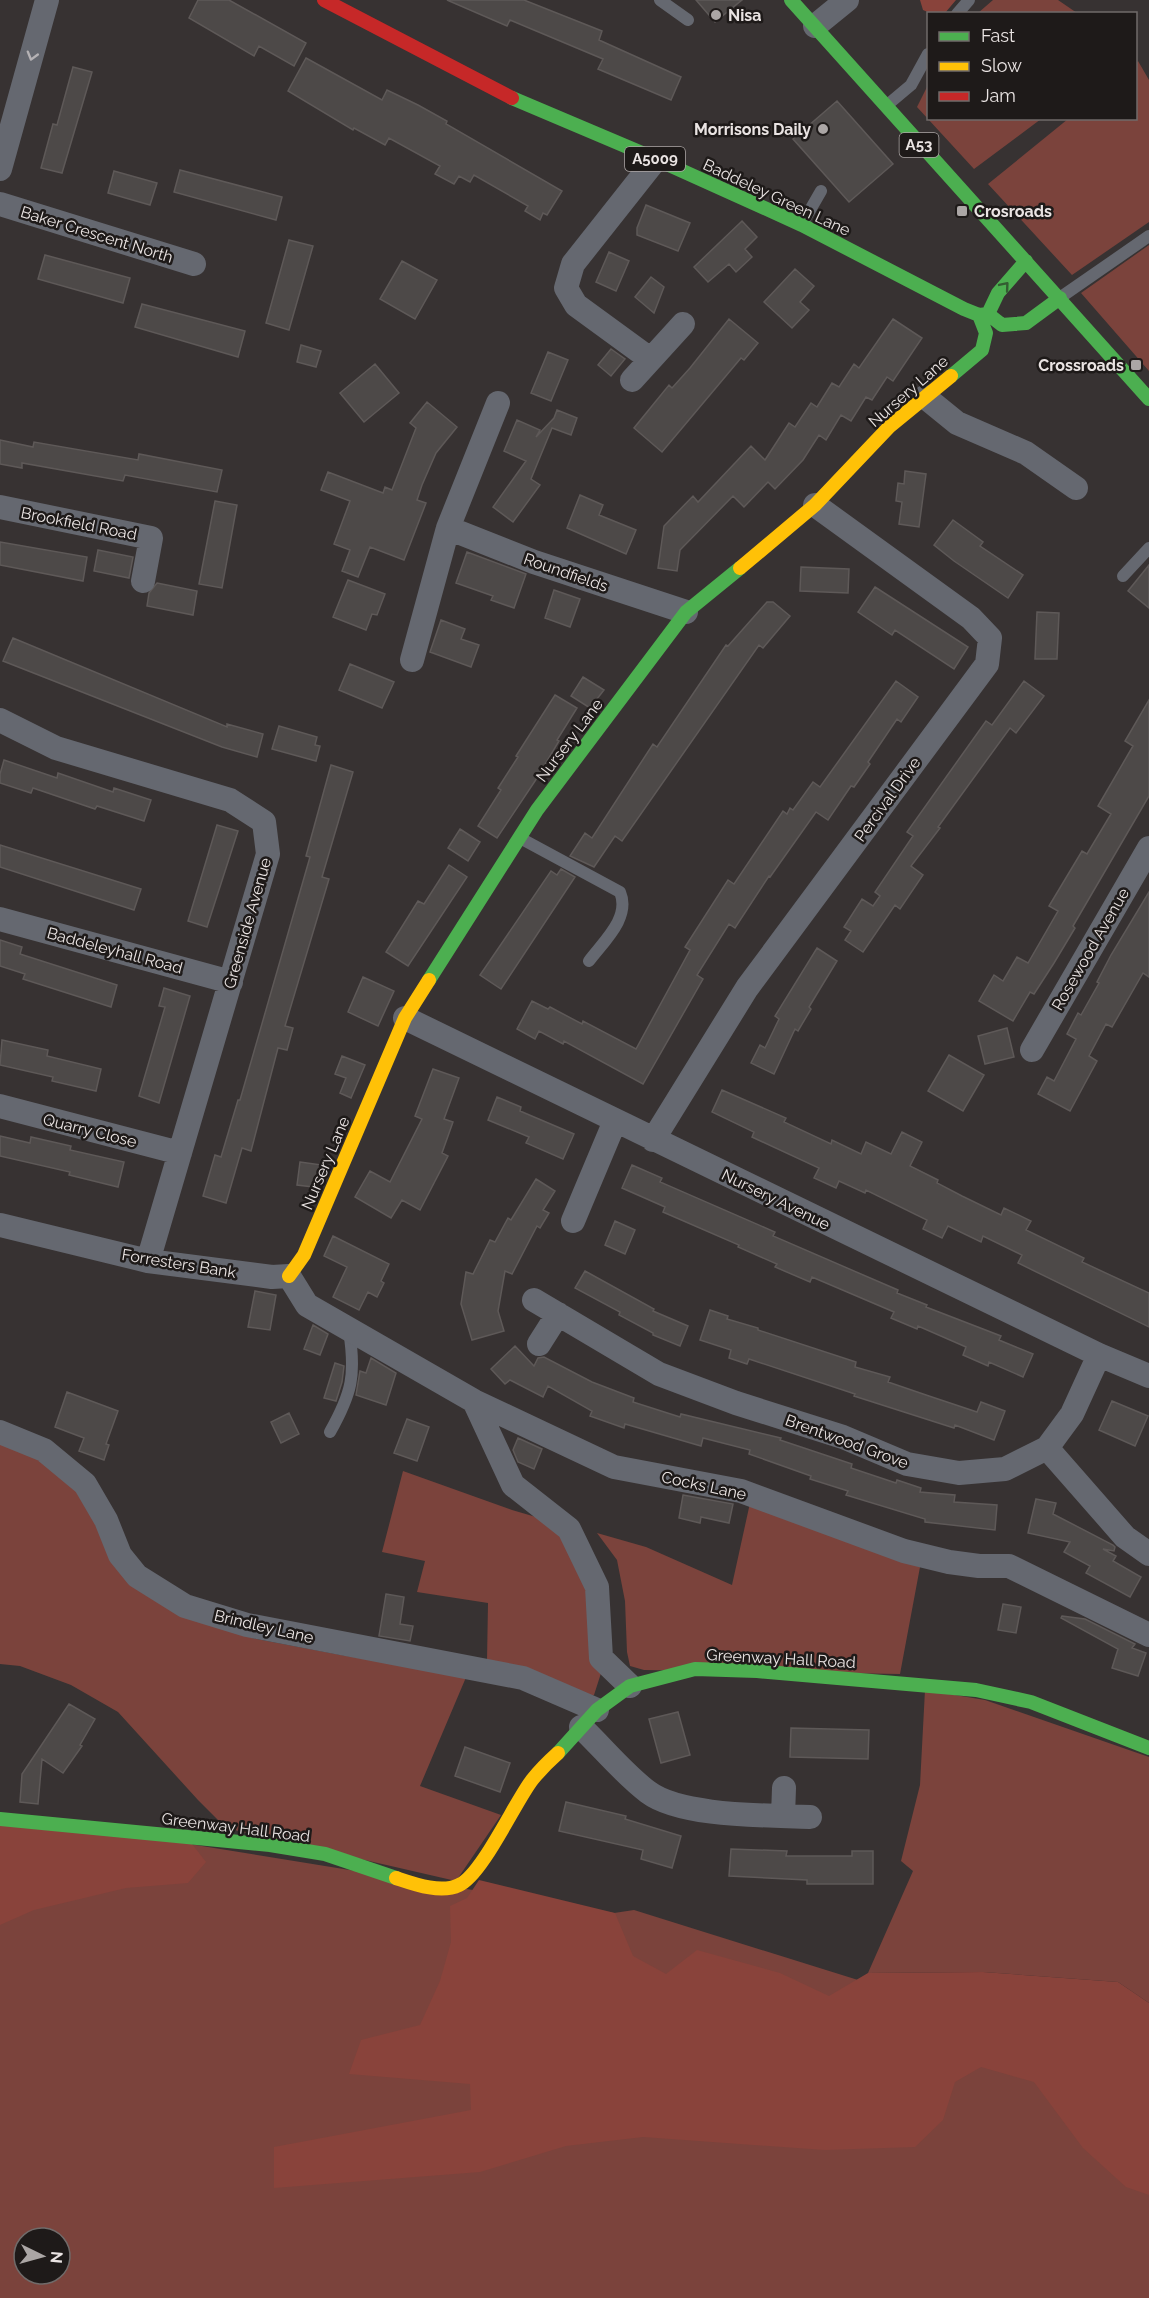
<svg xmlns="http://www.w3.org/2000/svg" width="1149" height="2298" font-family="Raleway,sans-serif">
<style>
.green{fill:#7b433c;fill-rule:evenodd}
.forest{fill:#89433b}
.building{fill:#4d4948;stroke:#5e5958;stroke-width:1.5}
.lines{fill:none;stroke-linecap:round;stroke-linejoin:round}
.lane{stroke:#656870;stroke-width:12}
.street{stroke:#656870;stroke-width:24}
.fast{stroke:#4caf50;stroke-width:14}
.slow{stroke:#ffc107;stroke-width:14}
.jam{stroke:#c62828;stroke-width:14}
.oneway{stroke:#b5b2b5}
.oneway2{stroke:#335d32}
.poi-dot{fill:#aba6a5;stroke:#1e1a19;stroke-width:2}
.labels{text-anchor:middle;stroke-width:5;stroke-linejoin:round;paint-order:stroke}
.shield{fill:#1e1a19;stroke:#ada7a6;stroke-width:1.5}
.shield-label{font-size:15px;font-weight:bold;fill:#eae4e3}
.poi-label{font-size:16px;font-weight:bold;fill:#eae4e3;stroke:#1e1a19;text-anchor:start}
.street-label{font-size:16px;fill:#eae4e3;stroke:#1e1a19}
</style>
<rect width="100%" height="100%" fill="#373232"/>
<path class="green" d="M993,0H1058L1077,13H978Z
M1138,61L1149,80V222L1072,275L988,184L1068,119L1136,118V64Z
M928,85V118L1041,119L974,169L917,107Z
M1149,245V371L1081,293Z
M0,1441L36,1457L87,1499L114,1562L184,1612L252,1638L341,1655L467,1675L420,1786L501,1815L456,1881L226,1828L198,1800L118,1712L71,1685L20,1666L0,1664Z
M403,1471L512,1510L553,1522L592,1596L602,1670L594,1695L584,1697L487,1661L488,1603L417,1592L425,1561L382,1552Z
M750,1503L920,1567L900,1674L644,1670L630,1666L627,1652L625,1601L617,1560L597,1533L646,1547L732,1585Z
M925,1690L985,1700L1149,1757V2003L1118,1982L983,1972L868,1973L913,1871L901,1861L920,1785Z
M177,1842L614,1913L634,1910L1149,2071V2298H0V1911ZM24,2238H60V2274H24Z"/>
<path class="forest" d="M920,0H956L945,13H930L923,10Z
M0,1824L192,1844L206,1862L188,1883L126,1888L34,1910L0,1925Z
M479,1880L615,1913L633,1956L666,1974L697,1950L780,1973L829,1996L868,1973L983,1972L1118,1982L1149,2003V2195L1126,2187L1083,2148L1034,2082L981,2067L955,2082L943,2120L915,2147L825,2150L643,2137L566,2146L480,2172L274,2188V2147L471,2110L470,2084L349,2074L361,2040L420,2025L440,1981L451,1942L450,1906L467,1898Z"/>
<path class="building" d="M198,0H229L306,43L294,66L259,46L254,56L189,18Z
M447,0H524L602,31L599,40L681,77L671,100L598,69L603,59L510,20L507,26Z
M696,0H742L715,22Z
M306,58L382,100L387,90L418,105L447,121L446,124L562,191L547,215L543,213L540,220L525,211L528,206L474,175L470,182L459,176L454,184L435,174L440,166L389,138L385,145L354,128L353,130L288,91Z
M73,67L92,72L62,173L41,168L53,124L57,125Z
M837,101L893,164L849,202L793,139Z
M180,170L282,197L276,220L174,192Z
M114,171L157,183L150,205L108,193Z
M646,205L690,223L678,251L637,235V228Z
M742,221L757,237L745,249L752,257L736,272L729,264L708,282L694,267Z
M289,240L313,246L289,330L266,323Z
M609,252L629,261L616,291L596,282Z
M45,255L130,278L123,303L38,279Z
M402,261L437,280L415,319L380,299Z
M795,269L814,286L800,302L809,310L792,328L764,302Z
M651,277L664,287L654,313L635,297Z
M142,304L245,331L238,357L135,327Z
M729,319L758,343L744,360L741,358L662,452L634,428L669,385L672,388L690,368Z
M893,319L922,338L893,381L887,377L872,400L866,397L851,421L841,415L826,440L819,435L803,460L775,489L768,482L744,507L733,496L680,550L677,571L658,568L664,526L693,496L698,502L751,446L765,460L789,423L795,427L811,403L817,407L832,383L839,387L854,364L859,368Z
M301,345L321,351L316,367L297,362Z
M611,349L625,359L611,376L598,365Z
M548,352L568,360L551,401L531,393Z
M375,364L399,393L364,422L340,393Z
M427,402L457,427L436,453L422,485L417,500L426,503L404,560L370,547L358,577L342,571L350,550L334,544L350,501L321,490L328,472L383,493L385,487L392,490L416,428L410,423Z
M557,410L577,418L571,435L552,428L531,479L540,485L513,522L493,507L526,461L504,451L517,420L540,430L536,437L554,418Z
M0,440L33,447L34,442L138,460L139,454L222,470L217,492L125,475L123,481L22,463V468L0,464Z
M905,471L926,474L919,527L899,524L902,502L896,501L898,483L904,484Z
M580,495L603,505L599,515L636,530L626,554L567,528Z
M215,501L237,505L222,588L199,584Z
M953,520L983,542L980,546L1023,575L1008,598L954,561L934,545Z
M0,542L87,557L83,581L0,565Z
M98,550L133,557L129,578L94,571Z
M467,552L526,574L514,608L491,600L493,596L456,583Z
M1149,565V608L1128,591Z
M801,567L849,569L848,593L800,591Z
M348,580L385,594L377,615L372,614L366,630L333,617Z
M157,583L197,591L193,615L147,606L149,593Z
M875,587L968,647L954,669L895,630L892,635L858,612Z
M554,590L580,599L570,627L545,618Z
M767,602H773L790,616L763,648L759,645L622,841L615,836L594,867L570,856L585,833L592,838L653,744L657,747L726,645L728,646Z
M1037,612L1059,613L1057,659H1035Z
M441,620L465,629L461,639L479,645L471,667L430,652Z
M13,638L227,727V724L263,734L257,757L222,747L3,661Z
M350,664L394,682L382,708L339,690Z
M583,677L604,690L590,708L571,696Z
M896,681L918,697L901,722L897,719L868,762L870,764L854,787L851,786L828,820L816,812L770,877L769,876L735,928L729,924L697,975L703,979L643,1084L564,1041L563,1044L539,1031L535,1039L517,1029L532,1001L548,1009L550,1007L582,1024L583,1021L636,1049L690,950L685,947L728,880L734,884L783,811L787,814L790,808L793,810L813,782L820,787Z
M1024,681L1044,696L1016,733L1010,728L938,827L940,828L911,866L923,875L900,909L895,905L863,952L845,940L851,931L844,927L862,899L873,906L880,896L875,892L913,836L907,832L986,721L992,725Z
M555,695L577,708L557,740L559,741L535,781L497,838L478,826L501,790L498,788L518,757L516,756Z
M1149,700V796L1073,926L1075,928L1054,963L1034,994L1030,992L1013,1021L979,1001L994,975L1003,981L1017,957L1028,963L1058,911L1049,906L1082,851L1087,854L1111,814L1098,806L1133,746L1125,741Z
M279,726L317,737L315,745L320,746L316,761L272,749Z
M4,760L57,778L58,773L113,792L114,788L151,800L144,821L97,806L95,809L33,788L31,793L0,783V774Z
M331,765L353,772L322,877L329,879L285,1026L293,1028L287,1050L278,1048L251,1151L242,1148L226,1203L203,1196L215,1155L221,1157L238,1100H240L310,857L306,856Z
M217,825L238,831L207,927L188,921Z
M460,829L480,842L468,861L448,848Z
M0,845L141,889L134,910L0,867Z
M449,865L467,877L408,966L386,952L418,901L424,904Z
M561,869L575,877L501,989L480,975L551,871L557,875Z
M1149,892V977L1143,973L1112,1027L1106,1024L1089,1056L1097,1061L1070,1111L1038,1094L1047,1077L1054,1081L1076,1039L1067,1034L1078,1013L1081,1015L1099,983L1097,982L1111,955Z
M0,940L22,947L20,954L117,985L111,1007L23,979L25,974L0,966Z
M817,948L837,961L809,1007L811,1009L798,1031L795,1029L774,1074L751,1063L760,1045L765,1048L779,1019L775,1016Z
M363,977L394,991L378,1026L348,1012Z
M164,988L190,996L159,1103L139,1096L165,1007L159,1006Z
M1007,1028L1014,1057L985,1064L978,1036Z
M2,1040L48,1050L47,1056L101,1069L96,1091L52,1081L53,1077L0,1065Z
M949,1055L984,1075L963,1111L928,1091Z
M342,1056L365,1065L351,1098L340,1093L346,1078L335,1074Z
M433,1069L459,1078L444,1119L453,1122L442,1153L448,1156L420,1210L402,1200L391,1218L355,1197L370,1171L390,1182L422,1119L415,1116Z
M722,1090L786,1118L784,1122L831,1144L832,1140L861,1154L866,1142L891,1154L902,1132L922,1142L910,1166L938,1180L937,1183L962,1196L1001,1215L1004,1208L1031,1221L1026,1230L1084,1258L1082,1262L1149,1293V1327L1018,1263L1022,1255L983,1236L981,1242L948,1226L942,1238L923,1229L927,1220L866,1190L865,1193L839,1181L836,1188L814,1178L819,1168L752,1137L754,1132L712,1112Z
M497,1097L521,1107L520,1111L574,1134L563,1159L526,1143L529,1137L488,1120Z
M0,1136L30,1143L31,1137L71,1146L70,1150L124,1162L118,1187L69,1175L70,1172L0,1156Z
M300,1162L322,1165L313,1187L297,1185Z
M632,1165L662,1178L660,1182L775,1232L773,1236L898,1290L897,1293L927,1305L926,1307L1001,1336L999,1340L1033,1354L1023,1377L989,1362L988,1366L963,1355L966,1347L918,1326L917,1329L891,1318L894,1312L812,1277L810,1282L775,1267L777,1264L738,1247L739,1245L663,1212L665,1207L622,1188Z
M536,1179L555,1191L543,1210L549,1213L540,1228L537,1226L512,1274L505,1271L498,1311L504,1331L472,1340L461,1304L466,1272L473,1274L490,1240L495,1242L508,1218L511,1220Z
M615,1221L635,1230L625,1254L605,1245Z
M333,1236L389,1264L381,1281L384,1283L377,1297L368,1292L359,1310L333,1297L347,1267L324,1256Z
M585,1271L654,1309L653,1311L688,1326L680,1346L653,1335V1333L619,1315L620,1312L575,1288Z
M255,1291L276,1295L270,1330L248,1327Z
M710,1310L728,1316L727,1319L758,1328V1330L856,1362L855,1367L890,1377L888,1382L929,1396L977,1412L981,1402L1005,1411L994,1440L955,1425L954,1428L854,1396L855,1394L749,1359L747,1364L729,1358L731,1350L700,1340Z
M313,1325L328,1334L320,1355L304,1349Z
M515,1346L534,1366L538,1358L544,1357L592,1382L634,1398L633,1402L680,1417L681,1414L781,1438L780,1440L852,1464L851,1468L896,1483L897,1480L921,1488L920,1492L955,1495L954,1502L997,1505L995,1530L925,1522V1519L846,1495L848,1491L810,1479L811,1476L749,1454L750,1450L703,1438L701,1446L625,1424L624,1428L590,1416L592,1411L548,1386L543,1397L510,1380L505,1384L491,1369Z
M371,1358L396,1373L386,1405L356,1395L360,1371L366,1373Z
M335,1363L344,1366L342,1382L336,1401L324,1398Z
M67,1392L118,1411L106,1444L109,1445L104,1460L79,1451L84,1438L55,1427Z
M1112,1401L1148,1416L1135,1446L1099,1430Z
M289,1413L299,1434L281,1443L271,1422Z
M407,1419L429,1427L417,1461L394,1453Z
M518,1438L542,1449L534,1469L518,1462L513,1450Z
M683,1495L733,1504L729,1523L701,1517L700,1523L679,1518Z
M1036,1499L1056,1503L1053,1514L1113,1545L1115,1547L1114,1551L1103,1549L1116,1556L1113,1561L1141,1577L1130,1597L1086,1573L1090,1566L1064,1552L1070,1542L1028,1533Z
M386,1594L404,1597L400,1624L413,1626L410,1641L379,1636Z
M1003,1604L1021,1607L1016,1633L998,1630Z
M1062,1616L1085,1619L1135,1644L1132,1648L1146,1653L1138,1676L1112,1668L1118,1649L1061,1618Z
M69,1704L95,1719L80,1745L82,1746L63,1773L42,1759L38,1804L20,1802L22,1774Z
M678,1712L690,1755L661,1763L649,1719Z
M791,1728L869,1730L868,1759L790,1757Z
M465,1747L510,1763L500,1792L455,1776Z
M566,1802L626,1816L625,1819L681,1836L672,1868L641,1859L643,1850L559,1831Z
M731,1849L787,1851L786,1856H852V1851H873V1884H807V1880L729,1876Z"/>
<g class="lines">
<path class="lane" d="M660,0L688,20
M957,14L969,0
M886,106L911,85L928,54
M802,224L821,191
M1061,297L1149,236
M1123,576L1149,548
M520,838L620,892C631,918 603,942 589,961
M330,1432C352,1393 356,1375 349,1330"/>
<path class="street" d="M815,26L847,0
M0,169L47,0
M0,204L194,264
M650,359L576,305L566,288L573,264L656,159
M632,380L683,324
M925,397L957,423L1026,453L1076,488
M0,507L151,538L143,581
M448,528L534,562L686,612
M412,660L448,528L498,403
M0,720L56,748L230,800L264,822L268,854L148,1261
M0,919L231,982
M405,1018L1099,1355L1149,1376
M1032,1050L1149,848
M0,1106L180,1153
M653,1140L747,988L987,664L990,638L971,618L815,505
M573,1221L615,1121
M0,1225L148,1261L272,1277L289,1276L307,1305L474,1401L614,1467L741,1491L904,1551L949,1562L979,1566H1009L1149,1635
M534,1300L659,1374L736,1403L843,1437L907,1464L959,1473L1005,1469L1047,1448L1072,1414L1099,1355
M539,1344L558,1314
M474,1401L513,1485L569,1529L597,1587L601,1658L630,1686
M0,1432L44,1450L85,1484L106,1520L120,1555L137,1576L185,1606L247,1625L523,1678L597,1710
M1047,1448L1125,1537L1149,1554
M581,1727C602,1747 625,1775 648,1792C681,1817 768,1815 810,1817
M783,1816L784,1788"/>
<path class="fast" d="M791,0L1149,399
M512,98L656,159L802,225L964,309L979,315L988,314L1002,325L1026,323L1060,298
M988,314L998,293L1026,261
M951,376L982,350L986,333L979,315
M429,980L537,810L686,612L740,568
M558,1753L597,1710L630,1686L695,1669L757,1671L976,1690L1031,1702L1149,1748
M0,1819L270,1845L325,1854L396,1878"/>
<path class="slow" d="M740,568L815,505L890,426L951,376
M289,1276L304,1255L405,1018L429,980
M396,1878C414,1884 441,1894 459,1885C482,1875 515,1802 532,1780C540,1770 549,1761 558,1753"/>
<path class="jam" d="M324,0L512,98"/>
</g>
<defs><path id="oneway-chevron" d="M-2-3.5L2.5 0L-2 3.5" fill="none" stroke-width="1.6" stroke-linecap="round" stroke-linejoin="round" transform="scale(1.5)"/></defs>
<use class="oneway" href="#oneway-chevron" transform="translate(32 56) rotate(106)"/>
<use class="oneway2" href="#oneway-chevron" transform="translate(1005 286) rotate(-50)"/>
<g class="poi-dot">
<circle cx="716" cy="15" r="6"/>
<circle cx="823" cy="129" r="6"/>
<rect x="956" y="205" width="12" height="12" rx="3"/>
<rect x="1130" y="359" width="12" height="12" rx="3"/>
</g>
<g class="labels">
<g class="shield">
<rect x="899.5" y="133" width="39" height="24" rx="4.5"/>
<rect x="625" y="147" width="60" height="24" rx="4.5"/>
</g>
<g class="shield-label">
<text x="919" y="150">A53</text>
<text x="655" y="164">A5009</text>
</g>
<g class="poi-label">
<text x="728" y="21">Nisa</text>
<text x="811" y="135" text-anchor="end">Morrisons Daily</text>
<text x="974" y="217">Crosroads</text>
<text x="1124" y="371" text-anchor="end">Crossroads</text>
</g>
<g class="street-label">
<text transform="translate(777 197) rotate(25)" y="6">Baddeley Green Lane</text>
<text transform="translate(97 234) rotate(17)" y="6">Baker Crescent North</text>
<text transform="translate(908 391) rotate(-41)" y="6">Nursery Lane</text>
<text transform="translate(79 523) rotate(11)" y="6">Brookfield Road</text>
<text transform="translate(566 572) rotate(19)" y="6">Roundfields</text>
<text transform="translate(569 740) rotate(-53)" y="6">Nursery Lane</text>
<text transform="translate(887 799) rotate(-54)" y="6">Percival Drive</text>
<text transform="translate(247 923) rotate(-74)" y="6">Greenside Avenue</text>
<text transform="translate(1090 949) rotate(-60)" y="6">Rosewood Avenue</text>
<text transform="translate(115 950) rotate(15)" y="6">Baddeleyhall Road</text>
<text transform="translate(90 1130) rotate(14)" y="6">Quarry Close</text>
<text transform="translate(325 1163) rotate(-67)" y="6">Nursery Lane</text>
<text transform="translate(776 1199) rotate(26)" y="6">Nursery Avenue</text>
<text transform="translate(179 1263) rotate(9)" y="6">Forresters Bank</text>
<text transform="translate(847 1441) rotate(20)" y="6">Brentwood Grove</text>
<text transform="translate(704 1485) rotate(12)" y="6">Cocks Lane</text>
<text transform="translate(264 1626) rotate(13)" y="6">Brindley Lane</text>
<text transform="translate(781 1658) rotate(3)" y="6">Greenway Hall Road</text>
<text transform="translate(236 1827) rotate(7)" y="6">Greenway Hall Road</text>
</g>
</g>
<rect x="927" y="12" width="210" height="108" fill="#1e1a19" stroke="#706b6a" stroke-width="1.5"/>
<rect x="939" y="32" width="30" height="9" fill="#4caf50" stroke="#706b6a" stroke-width="1.5"/>
<text x="981" y="42" font-size="18" fill="#eae4e3">Fast</text>
<rect x="939" y="62" width="30" height="9" fill="#ffc107" stroke="#706b6a" stroke-width="1.5"/>
<text x="981" y="72" font-size="18" fill="#eae4e3">Slow</text>
<rect x="939" y="92" width="30" height="9" fill="#c62828" stroke="#706b6a" stroke-width="1.5"/>
<text x="981" y="102" font-size="18" fill="#eae4e3">Jam</text>
<g transform="translate(42 2256) rotate(95)"><circle r="28" fill="#1e1a19" stroke="#706b6a" stroke-width="1.5"/>
<path d="M0-4.5L10 22L0 15L-10 22Z" fill="#aba6a5"/>
<text y="-9" font-size="16" font-weight="bold" text-anchor="middle" fill="#eae4e3">N</text>
</g>
</svg>
